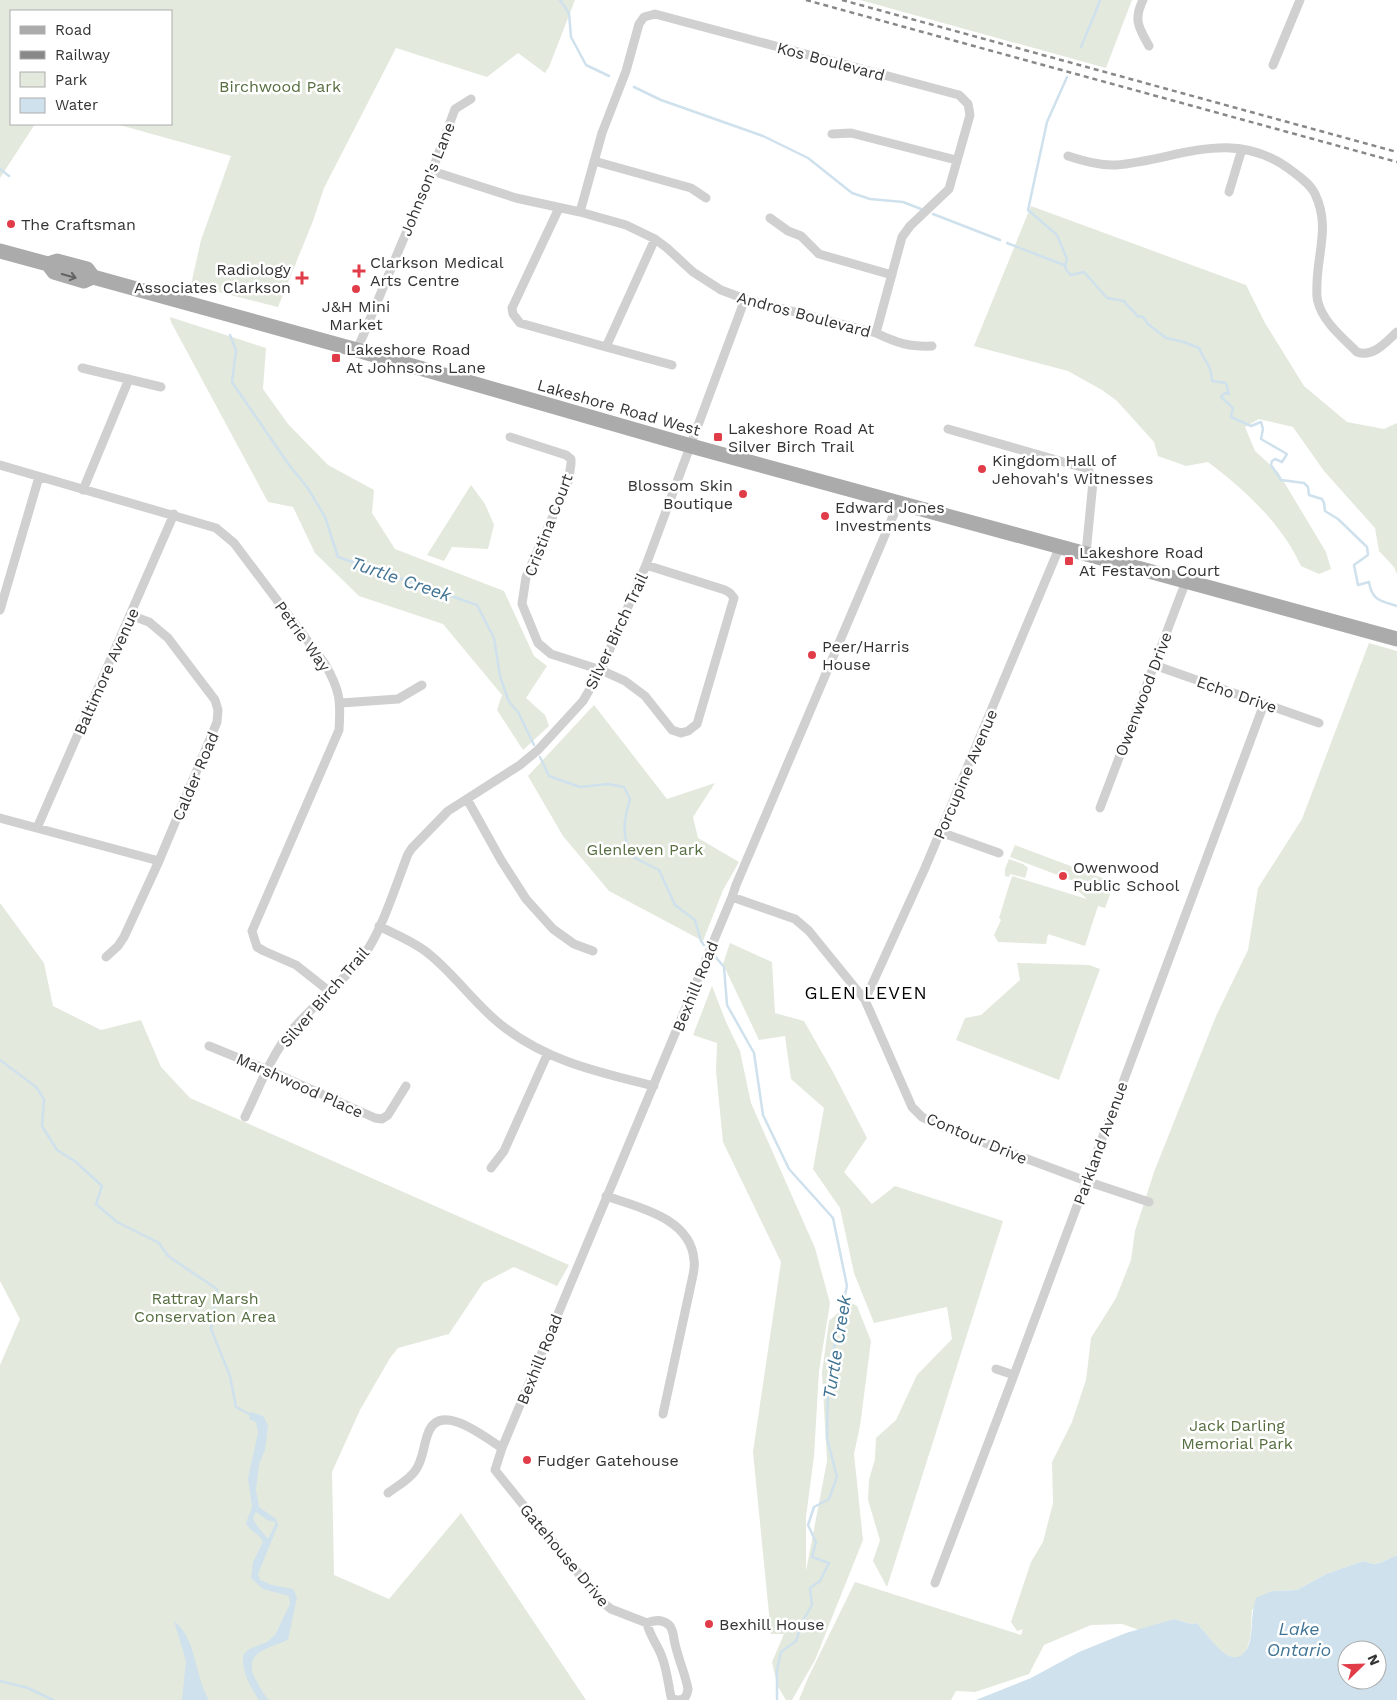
<svg xmlns="http://www.w3.org/2000/svg" width="1397" height="1700" font-family="'Work Sans',sans-serif">
<style>
.green{fill:#e3e9dc}
.water{fill:#cfe1ed;fill-rule:evenodd}
.lines{fill:none;stroke-linecap:round;stroke-linejoin:round}
.stream{stroke:#cfe1ed;stroke-width:2.5}
.street{stroke:#d0d0d0;stroke-width:9}
.primary{stroke:#ababab;stroke-width:15}
.rail{stroke:#888;stroke-width:2.5;stroke-dasharray:5 4;stroke-linecap:butt}
.oneway{stroke:#636363}
.poi-dot{fill:#e13d49;stroke:#fff;stroke-width:2}
.labels{text-anchor:middle;stroke-width:5;stroke-linejoin:round;paint-order:stroke}
.street-label{font-size:16px;fill:#333;stroke:#fff}
.park-label{font-size:16px;fill:#566e40;stroke:#fff}
.poi-label{font-size:16px;fill:#333;stroke:#fff;text-anchor:start}
.water-label{font-size:18px;font-style:italic;fill:#417494;stroke:#fff}
.neighbourhood-label{font-size:18px;letter-spacing:1px;fill:#000;stroke:#fff}
</style>
<rect width="100%" height="100%" fill="#fff"/>
<path class="green" d="M0,0H575L549,67L545,73L518,53L487,77L396,48L324,188L313,221L278,307L191,285L201,240L231,156L116,124H171V11H11V124H35L0,178Z
M860,0H1132L1106,68Z
M1031,206L1246,285L1265,323L1304,386L1347,422L1384,429L1397,423V574L1394,567L1379,551L1375,528L1324,471L1293,427L1259,419L1245,427L1255,451L1278,472L1326,552L1331,569L1319,574L1301,566C1282,524 1245,490 1208,462L1186,466L1158,456L1154,442L1117,401L1102,390L1068,371L974,346Z
M170,317L266,348L263,389L288,424L328,465L374,490L372,513L395,549L504,591L534,656L547,666L526,698L545,715L549,726L523,750L497,710L502,695L443,624L359,596L315,553L293,507L268,502L171,322Z
M471,485L485,504L494,525L488,549L452,547L444,561L427,555Z
M1369,643L1397,651V1555L1380,1563L1374,1564L1363,1561L1326,1574L1297,1590L1272,1591L1252,1610C1251,1623 1253,1670 1227,1655C1215,1649 1206,1633 1197,1623L1191,1624L1174,1619L1139,1630L1122,1624L1091,1625L1044,1645L1029,1674L975,1692L956,1691L951,1700H799L807,1680L855,1582L1021,1635L1023,1629L1017,1631L1011,1622L1031,1562L1043,1542L1053,1503L1052,1462L1072,1422L1086,1380L1091,1338L1116,1298L1131,1260L1135,1231L1154,1172L1216,1016L1248,950L1258,888L1302,819Z
M594,705L667,799L715,783L693,817L698,838L739,862L723,890L703,941L609,891L563,836L528,776Z
M1015,845L1105,879L1103,883L1112,889L1105,908L1098,906L1085,946L1048,934L1046,944L998,942L994,935L1001,920L999,918L1012,876L1087,899L1075,888L1076,882L1010,857Z
M1009,859L1023,864L1028,868L1025,878L1010,874L1009,877L1005,876V869Z
M0,903L44,963L53,1006L101,1030L141,1020L161,1067L190,1098L569,1265L557,1286L514,1267L483,1283L449,1334L398,1348L390,1358L360,1410L332,1472L334,1575L389,1599L461,1513L586,1700H0V1365L20,1319L0,1281Z
M730,943L772,962L775,1013L804,1021L833,1072L867,1138L844,1172L872,1204L895,1186L1003,1221L887,1587L873,1561L880,1540L868,1500L869,1480L875,1459L876,1438L896,1420L917,1375L952,1339L947,1307L874,1323L854,1273L840,1208L813,1169L824,1108L791,1079L785,1036L759,1040L723,964Z
M1017,963L1089,965L1100,969L1059,1080L956,1040L965,1018L981,1015L1020,980Z
M712,986L726,1022L740,1051L751,1103L815,1248L830,1303L819,1371L814,1456L806,1517V1571L827,1461L822,1373L829,1321L850,1302L857,1306L871,1341L860,1426L854,1454L863,1540L815,1660L792,1700H786L777,1685L772,1662L784,1634H771L753,1452L781,1262L723,1142L716,1071L717,1043L693,1035Z"/>
<path class="water" d="M251,1412L263,1416L268,1425L265,1450L259,1464L256,1490L259,1507L276,1519L278,1525L258,1574L260,1580L272,1585L293,1589L297,1597L288,1640C267,1649 241,1653 256,1680C260,1687 263,1694 269,1700H259C250,1686 242,1673 243,1655L249,1649L267,1642L275,1635L290,1604L289,1596L263,1589L251,1578L253,1562L263,1542C258,1532 250,1532 246,1523L252,1507L248,1478L258,1433L256,1422L249,1419ZM256,1512L267,1520L275,1522V1525L268,1539C263,1532 256,1527 253,1518Z
M1397,1555V1700H976L1031,1678L1079,1652L1126,1633L1174,1619L1191,1624L1197,1623C1206,1633 1226,1664 1240,1656C1246,1653 1249,1646 1250,1640C1253,1626 1251,1612 1256,1598L1272,1591L1297,1590L1326,1574L1363,1561L1374,1564L1380,1563ZM1347,1650H1377V1680H1347Z
M174,1621C197,1639 194,1675 209,1700H182L186,1661Z"/>
<g class="lines">
<path class="stream" d="M560,0L569,13L571,37L586,65L609,76
M1081,47L1096,11L1100,0
M1067,77L1047,122L1028,210L1057,235L1067,259C1064,267 1065,270 1071,275L1084,272L1107,298L1124,301C1128,308 1134,309 1137,316L1143,317L1148,324L1166,338L1184,342L1199,348C1204,361 1212,366 1212,381L1226,383L1229,394L1225,393L1221,397L1233,408L1231,417L1251,426L1261,422L1263,429L1261,439L1287,454L1282,462L1275,459L1272,461L1271,465L1281,480L1304,483L1308,487L1309,495L1322,499L1324,503L1325,511L1338,519L1367,547L1368,555L1354,565L1358,585L1369,582C1372,601 1381,601 1397,606
M634,87L661,100L763,136L808,158L852,193L870,199L903,202L921,209
M0,169L9,176
M933,214L1000,240
M1007,243L1064,265
M230,335L236,350L232,382L289,465L307,487L325,517L338,557L477,605L494,638L500,676L509,702L518,712L534,745
M540,757L549,776L580,787L608,784L624,787L630,799C623,822 622,834 631,856L659,870L675,905L695,920L701,941L704,945
M714,955L724,967L727,1005L754,1053L763,1115L789,1169L833,1218L847,1286L837,1330L828,1387L827,1438L837,1477L829,1499L814,1507L808,1525L816,1542L812,1557L829,1563L820,1581L810,1588L812,1605L804,1619L796,1641L781,1652L777,1670V1700
M0,1060L36,1087L44,1099L42,1126L57,1150L76,1162L102,1186L96,1204L117,1222L159,1243L168,1256L217,1289L211,1329L230,1376L236,1407L251,1415
M0,1681L28,1688L53,1700"/>
<path class="street" d="M1143,0C1133,20 1139,28 1149,46
M1273,65L1300,0
M832,134L851,133L956,160
M1068,156C1083,161 1100,166 1116,165C1177,160 1230,127 1288,168C1297,175 1310,183 1315,194C1330,225 1318,251 1317,283C1317,289 1316,296 1318,302C1323,322 1343,338 1357,352C1373,358 1386,342 1397,332
M594,161L691,188L706,198
M432,171L516,198L580,212L626,225L655,239L667,248L693,272L721,290L745,299L876,333C897,343 909,347 932,346
M1229,192L1242,149
M559,208L512,308L513,314L520,323L606,347L655,239
M580,212L602,133L626,71L639,24L644,17L655,14L959,95L968,104L970,115L949,189L910,226L902,237L876,333
M770,218L788,231L801,236L819,254L892,275
M606,347L672,365
M357,350L432,171L455,109L471,99
M82,368L161,387
M948,429L1088,469L1093,482L1086,553
M510,437L566,455L571,459V464L568,482L526,577L522,604L538,643L551,654L601,670L625,681L645,696L672,730L681,733L688,731L697,724L734,598L730,593L725,590L646,565
M0,465L216,528L234,543L325,664C340,690 341,701 339,730L252,931L257,947L264,951L296,965L329,991
M83,490L129,379
M0,610L39,477
M1154,665L1319,723
M341,703L398,699L422,685
M467,799L501,860L526,899L553,929L574,944L593,951
M1100,808L1186,581
M0,818L159,861
M37,828L174,514
M940,832L999,853
M732,897L795,919L809,931L865,1000L912,1107L922,1117L942,1127L1086,1181L1149,1202
M379,926C396,935 415,942 429,954C455,975 474,1003 500,1024C546,1061 598,1072 654,1086
M106,957L118,946L124,937L159,861L217,722L218,710L215,700L168,638L149,622L130,615
M865,1000L925,868L1060,546
M209,1046L268,1070L375,1118L382,1119L388,1115L406,1086
M245,1117C259,1088 271,1055 292,1030C316,1002 347,979 368,949C384,924 397,882 408,854L412,848L448,811L520,765L538,750L583,701L601,670L646,565L745,299
M491,1168L504,1151L547,1055
M606,1196C638,1207 691,1218 694,1260C695,1265 694,1270 693,1275L663,1414
M996,1369L1014,1375
M388,1493C397,1486 409,1480 415,1471C424,1459 423,1444 429,1431C442,1402 486,1438 502,1448
M935,1583L1014,1375L1264,704
M647,1623C649,1635 658,1645 662,1657C667,1670 668,1683 671,1697L676,1700
M679,1700C686,1699 687,1695 688,1689C685,1672 677,1657 674,1639C673,1634 673,1629 669,1625C662,1619 654,1620 647,1623L611,1609L600,1600L495,1470L502,1448C578,1264 656,1081 732,897L736,885L899,502"/>
<path class="primary" d="M0,251L48,264L57,261L87,269L93,277L357,350L691,446L1397,639
M48,264L54,272L84,281L93,277"/>
<path class="rail" d="M806,0L1397,162
M842,0L1397,152"/>
</g>
<defs><path id="oneway-shaft" d="M-6 0H5M1.5-3L5.5 0L1.5 3" fill="none" stroke-width="1.6" stroke-linecap="round" stroke-linejoin="round" transform="scale(1.25)"/></defs>
<use class="oneway" href="#oneway-shaft" transform="translate(69 276) rotate(16)"/>
<g class="poi-dot">
<circle cx="11" cy="224" r="5"/>
<path d="M356.5 263.5h5v5h5v5h-5v5h-5v-5h-5v-5h5z"/>
<path d="M299.5 270.5h5v5h5v5h-5v5h-5v-5h-5v-5h5z"/>
<circle cx="356" cy="289" r="5"/>
<rect x="331" y="353" width="10" height="10" rx="2.5"/>
<rect x="713" y="432" width="10" height="10" rx="2.5"/>
<circle cx="982" cy="469" r="5"/>
<circle cx="743" cy="494" r="5"/>
<circle cx="825" cy="516" r="5"/>
<rect x="1064" y="556" width="10" height="10" rx="2.5"/>
<circle cx="812" cy="655" r="5"/>
<circle cx="1063" cy="876" r="5"/>
<circle cx="527" cy="1460" r="5"/>
<circle cx="709" cy="1624" r="5"/>
</g>
<g class="labels">
<g class="street-label">
<text transform="translate(831 61) rotate(15)" y="6">Kos Boulevard</text>
<text transform="translate(427 179) rotate(-68)" y="6">Johnson's Lane</text>
<text transform="translate(804 314) rotate(15)" y="6">Andros Boulevard</text>
<text transform="translate(619 407) rotate(16)" y="6">Lakeshore Road West</text>
<text transform="translate(548 525) rotate(-69)" y="6">Cristina Court</text>
<text transform="translate(616 631) rotate(-65)" y="6">Silver Birch Trail</text>
<text transform="translate(303 636) rotate(54)" y="6">Petrie Way</text>
<text transform="translate(106 671) rotate(-66)" y="6">Baltimore Avenue</text>
<text transform="translate(1143 694) rotate(-69)" y="6">Owenwood Drive</text>
<text transform="translate(1237 694) rotate(19)" y="6">Echo Drive</text>
<text transform="translate(965 774) rotate(-67)" y="6">Porcupine Avenue</text>
<text transform="translate(195 776) rotate(-67)" y="6">Calder Road</text>
<text transform="translate(695 986) rotate(-68)" y="6">Bexhill Road</text>
<text transform="translate(324 997) rotate(-49)" y="6">Silver Birch Trail</text>
<text transform="translate(300 1085) rotate(24)" y="6">Marshwood Place</text>
<text transform="translate(977 1138) rotate(23)" y="6">Contour Drive</text>
<text transform="translate(1100 1143) rotate(-70)" y="6">Parkland Avenue</text>
<text transform="translate(539 1359) rotate(-68)" y="6">Bexhill Road</text>
<text transform="translate(565 1555) rotate(50)" y="6">Gatehouse Drive</text>
</g>
<g class="park-label">
<text x="280" y="92">Birchwood Park</text>
<text x="645" y="855">Glenleven Park</text>
<text x="205" y="1304">Rattray Marsh<tspan x="205" dy="18">Conservation Area</tspan></text>
<text x="1237" y="1431">Jack Darling<tspan x="1237" dy="18">Memorial Park</tspan></text>
</g>
<g class="poi-label">
<text x="21" y="230">The Craftsman</text>
<text x="370" y="268">Clarkson Medical<tspan x="370" dy="18">Arts Centre</tspan></text>
<text x="291" y="275" text-anchor="end">Radiology<tspan x="291" dy="18">Associates Clarkson</tspan></text>
<text x="356" y="312" text-anchor="middle">J&amp;H Mini<tspan x="356" dy="18">Market</tspan></text>
<text x="346" y="355">Lakeshore Road<tspan x="346" dy="18">At Johnsons Lane</tspan></text>
<text x="728" y="434">Lakeshore Road At<tspan x="728" dy="18">Silver Birch Trail</tspan></text>
<text x="992" y="466">Kingdom Hall of<tspan x="992" dy="18">Jehovah's Witnesses</tspan></text>
<text x="733" y="491" text-anchor="end">Blossom Skin<tspan x="733" dy="18">Boutique</tspan></text>
<text x="835" y="513">Edward Jones<tspan x="835" dy="18">Investments</tspan></text>
<text x="1079" y="558">Lakeshore Road<tspan x="1079" dy="18">At Festavon Court</tspan></text>
<text x="822" y="652">Peer/Harris<tspan x="822" dy="18">House</tspan></text>
<text x="1073" y="873">Owenwood<tspan x="1073" dy="18">Public School</tspan></text>
<text x="537" y="1466">Fudger Gatehouse</text>
<text x="719" y="1630">Bexhill House</text>
</g>
<g class="water-label">
<text transform="translate(401 579) rotate(19)" y="6">Turtle Creek</text>
<text transform="translate(837 1347) rotate(-81)" y="6">Turtle Creek</text>
<text x="1299" y="1635">Lake<tspan x="1299" dy="21">Ontario</tspan></text>
</g>
<g class="neighbourhood-label">
<text x="866" y="999">GLEN LEVEN</text>
</g>
</g>
<rect x="10" y="10" width="162" height="115" fill="#ffffff" stroke="#adadad"/>
<rect x="20" y="26" width="25" height="8" fill="#ababab" stroke="#adadad"/>
<text x="55" y="35" font-size="15" fill="#333333">Road</text>
<rect x="20" y="51" width="25" height="8" fill="#888888" stroke="#adadad"/>
<text x="55" y="60" font-size="15" fill="#333333">Railway</text>
<rect x="20" y="72" width="25" height="15" fill="#e3e9dc" stroke="#adadad"/>
<text x="55" y="85" font-size="15" fill="#333333">Park</text>
<rect x="20" y="98" width="25" height="15" fill="#cfe1ed" stroke="#adadad"/>
<text x="55" y="110" font-size="15" fill="#333333">Water</text>
<g transform="translate(1362 1665) rotate(67)"><circle r="24" fill="#ffffff" stroke="#adadad"/>
<path d="M0-4L9 19L0 12L-9 19Z" fill="#e13d49"/>
<text y="-8" font-size="14" font-weight="bold" text-anchor="middle" fill="#333333">N</text>
</g>
</svg>
